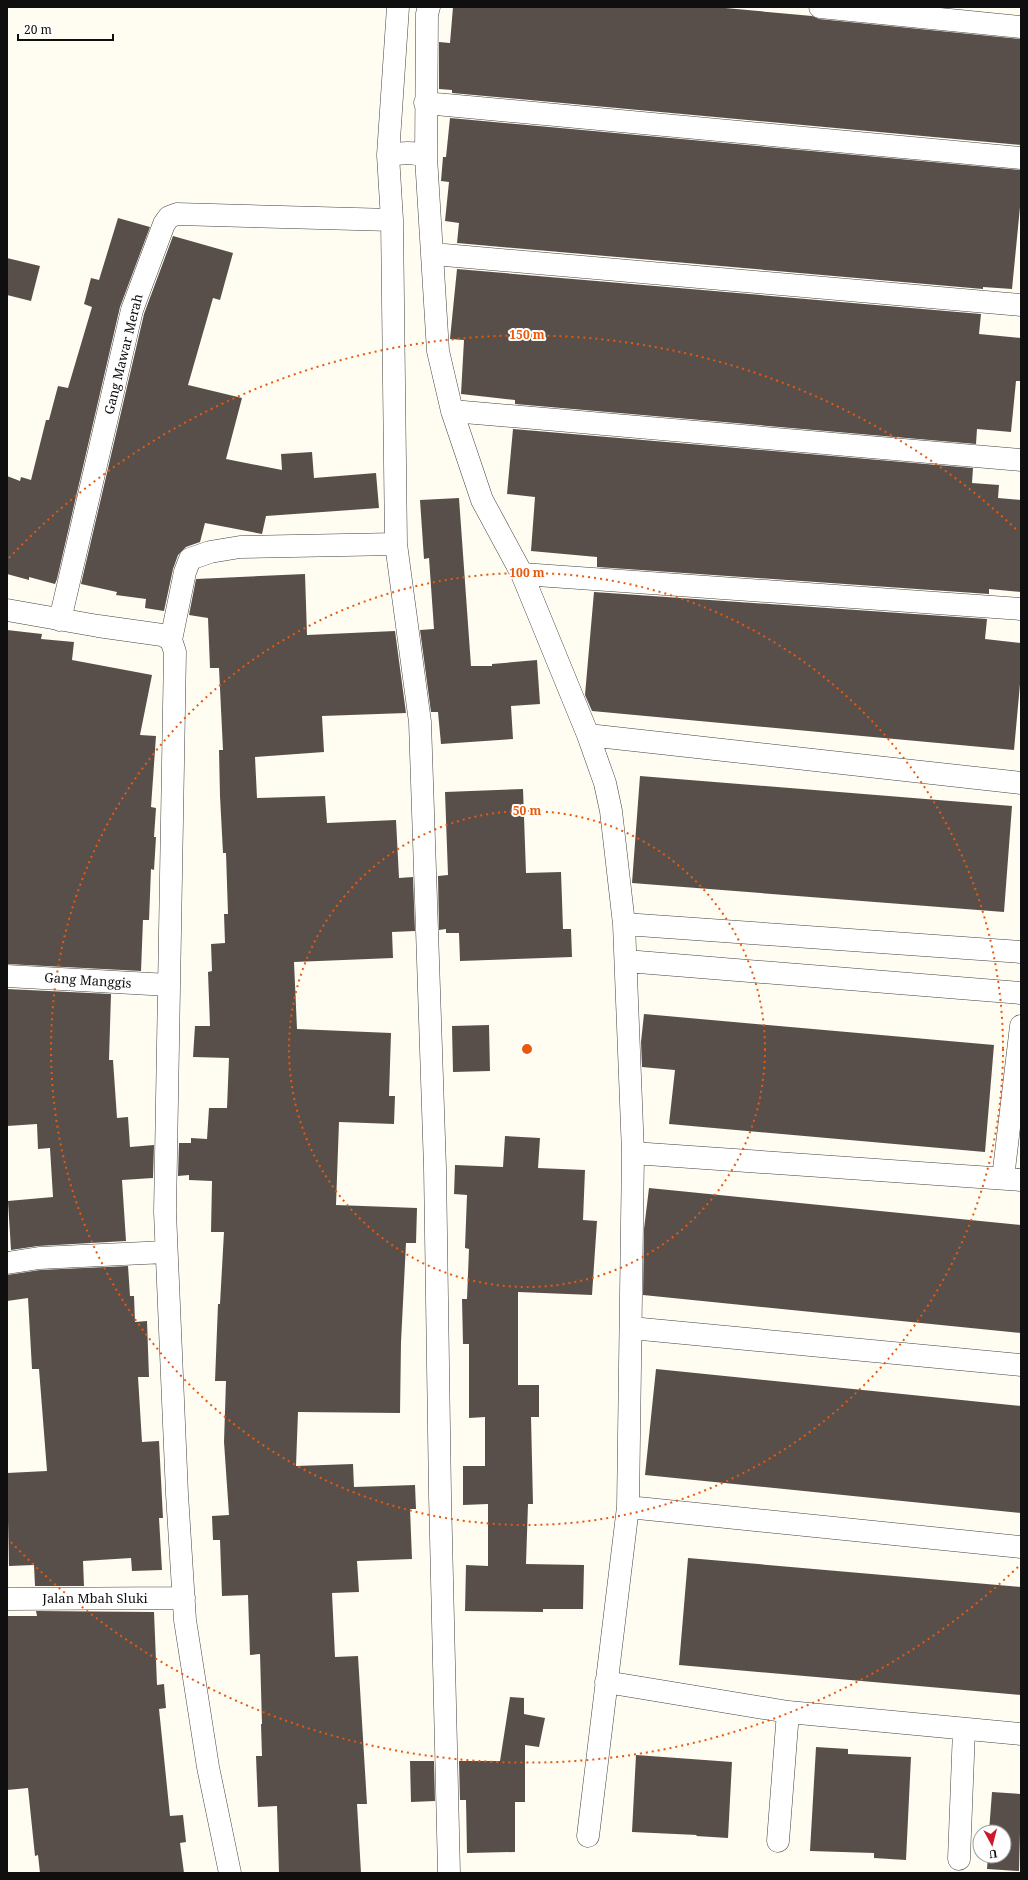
<svg xmlns="http://www.w3.org/2000/svg" width="1028" height="1880" font-family="'Noto Serif',serif">
<style>
.building{fill:#594f4a}
.lines{fill:none;stroke-linecap:round;stroke-linejoin:round}
.minor-casing{stroke:#424242;stroke-width:23}
.minor{stroke:#fff;stroke-width:22}
.ring{fill:none;stroke:#e8590c;stroke-width:2;stroke-dasharray:2 4}
.labels{text-anchor:middle;stroke-width:4;stroke-linejoin:round;paint-order:stroke}
.street-label{font-size:13px;fill:#0f0f0f;stroke:#fff}
.centre{fill:#e8590c;stroke:#fff;stroke-width:2}
.ring-label{font-size:12px;text-anchor:middle;font-weight:bold;fill:#e8590c;stroke:#fff;stroke-width:4;stroke-linejoin:round;paint-order:stroke}
</style>
<rect width="100%" height="100%" fill="#fffcf1"/>
<path class="building" d="M453,7H714L812,16L819,19L1021,39V145L452,93V90L439,89V42L450,43Z
M450,118L1021,170V197L1012,289L983,287V289L457,243L459,223L445,221L449,182L441,181L443,157H446Z
M118,218L150,227L120,307L57,579L55,584L29,577V580L7,574V476L20,481L21,477L31,480L46,420H49L58,386L68,388L92,307L84,304L91,278L99,280Z
M173,236L233,253L220,300L213,298L188,385L242,398L226,459L282,470L281,454L312,452L314,478L376,473L379,508L266,516L262,534L205,523L200,542L186,547L178,555L173,569L164,611L145,608L146,599L116,595L117,592L81,584L144,314Z
M7,258L40,266L31,301L7,295Z
M457,269L981,314L979,334L1021,338V381H1016L1011,432L977,429L976,444L515,404V400L461,394L464,340L450,339Z
M513,429L973,468L972,483L999,485L998,498L1021,500V592L989,589V594L597,567V557L531,551L535,497L507,494Z
M459,498L471,666H492V664L537,660L540,704L511,706L513,739L441,744L438,712H431L420,630L434,629L429,558L424,559L420,500Z
M305,574L307,635L395,631L406,713L322,716L324,752L255,757L257,798L325,796L327,823L396,820L399,878L413,877L415,931L392,932L393,958L294,962L297,1029L391,1033L389,1096H395L394,1124L339,1122L336,1205L417,1208L416,1243H406L401,1342L400,1413L298,1412L296,1466L353,1464L354,1487L415,1485L416,1509H410L412,1559L357,1561L359,1592L332,1593L335,1657L358,1656L367,1804H357L361,1873H279L277,1806L258,1807L256,1756H262L261,1724H262L260,1654L250,1655L248,1595L222,1596L220,1540H213L212,1516L229,1515L224,1442L226,1381H215L218,1304H220L224,1232H211L212,1181L189,1180V1175L178,1176L179,1143H191V1138L207,1139L209,1108H227L229,1058L193,1057L195,1026H210L208,972L212,971L211,944L225,943L224,914H228L226,853H223L220,796L219,750H223L219,668H210L208,618L189,615L196,579Z
M594,592L987,619L985,639L1021,643V673L1014,750L592,711L585,695Z
M7,630L42,634L41,639L74,642L72,660L152,675L140,735L156,736L151,807L156,808L154,837H156L154,870L151,869L149,920H143L141,971L7,964Z
M640,776L1012,806L1004,912L632,883Z
M523,789L526,873L561,872L563,929H571L572,957L460,961L459,933H446V929L439,930L438,876L448,875L445,792Z
M7,989L111,994L109,1060H113L117,1118L128,1117L130,1147L154,1145L153,1178L122,1180L126,1241L38,1246L11,1250L8,1201L53,1197L50,1148L38,1149L37,1124L7,1126Z
M644,1014L994,1045L985,1152L669,1124L675,1070L642,1067L641,1042Z
M489,1025L490,1071L453,1072L452,1026Z
M505,1136L540,1138L538,1168L585,1170L583,1220L597,1221L592,1295L518,1292V1385H539V1417H531L533,1504H528L526,1564L584,1565L583,1609H543V1612L465,1611L466,1565L488,1566V1504L463,1505V1466H485V1417L469,1418V1344H463L462,1299H467L469,1249L465,1248L467,1195L454,1194L455,1165L503,1167Z
M649,1188L1021,1225V1333L643,1295L644,1229Z
M128,1266L130,1296H134L135,1322L147,1321L149,1377H138L142,1442L159,1441L163,1518H159L162,1570L132,1571L131,1558L83,1561L84,1586H35L34,1565L9,1566L7,1473L47,1471L39,1369H32L28,1298L7,1301V1275L40,1270Z
M656,1369L1021,1406V1513L645,1475Z
M688,1558L1021,1587V1695L679,1665Z
M36,1611L154,1612L157,1685L164,1684L166,1708L159,1709L170,1816L183,1815L186,1842L180,1843L184,1873H40L38,1855L35,1856L28,1788L7,1790V1616H37Z
M510,1697L524,1698V1714L545,1718L539,1747L525,1745V1802H515V1852L467,1853L466,1800H460L459,1761H500Z
M816,1747L848,1749V1754L911,1757L906,1860L874,1858V1853L810,1851Z
M636,1755L732,1762L728,1838L696,1836L697,1835L632,1832Z
M410,1761H434L435,1801L411,1802Z
M992,1792L1021,1794L1019,1871L987,1869L988,1856H1004V1832H989Z"/>
<g class="lines">
<defs>
<path id="minor" d="M429,7L427,14L426,157L438,351L452,411L482,500L522,574L588,735L605,783L611,811L624,924L633,1153L628,1507L588,1836
M820,7L1021,27
M425,103L1021,158
M388,155L398,7
M426,157C415,151 400,153 388,155L392,220L396,544L420,722L435,1168L440,1495L449,1873
M433,254L1021,305
M452,411L1021,460
M522,574L1021,609
M7,610L98,626L162,635L171,640L175,652L165,1212L177,1494L185,1620L208,1767L230,1873
M60,620L132,310L164,224L169,217L177,214L392,220
M171,640L185,572L190,559L210,552L240,547L396,544
M588,735L1021,783
M624,924L1021,952
M626,961L1021,993
M7,976L169,985
M633,1153L1021,1180
M1003,1178L1021,1026
M7,1263L39,1258L166,1252
M631,1328L1021,1365
M628,1507L1021,1547
M7,1599L184,1598
M606,1682L788,1712L1021,1734
M778,1841L788,1712
M959,1859L964,1730"/>
</defs>
<use href="#minor" class="minor-casing"/>
<use href="#minor" class="minor"/>
</g>
<g class="ring">
<circle cx="527" cy="1049" r="238"/>
<circle cx="527" cy="1049" r="476"/>
<path d="M1018 1567A714 714 0 0 1 9 1540M9 558A714 714 0 0 1 1018 531"/>
</g>
<g class="labels">
<g class="street-label">
<text transform="translate(123 354) rotate(-76)" y="5">Gang Mawar Merah</text>
<text transform="translate(88 980) rotate(4)" y="5">Gang Manggis</text>
<text x="95" y="1603">Jalan Mbah Sluki</text>
</g>
</g>
<circle cx="527" cy="1049" r="6" class="centre"/>
<g class="ring-label">
<text x="527" y="339">150 m</text>
<text x="527" y="577">100 m</text>
<text x="527" y="815">50 m</text>
</g>
<rect width="1028" height="1880" fill="none" stroke="#0f0f0f" stroke-width="16"/>
<g transform="translate(992 1844) rotate(173)"><circle r="19" fill="#ffffff" stroke="#9f9f9f"/>
<path d="M0-3L7 15L0 10L-7 15Z" fill="#cd192a"/>
<text y="-6" font-size="11" font-weight="bold" text-anchor="middle" fill="#0f0f0f">U</text>
</g>
<path d="M18 34v6h95v-6" fill="none" stroke="#0f0f0f" stroke-width="2"/>
<text x="24" y="34" font-size="12" fill="#0f0f0f" stroke="#ffffff" stroke-width="3" paint-order="stroke">20 m</text>
</svg>
